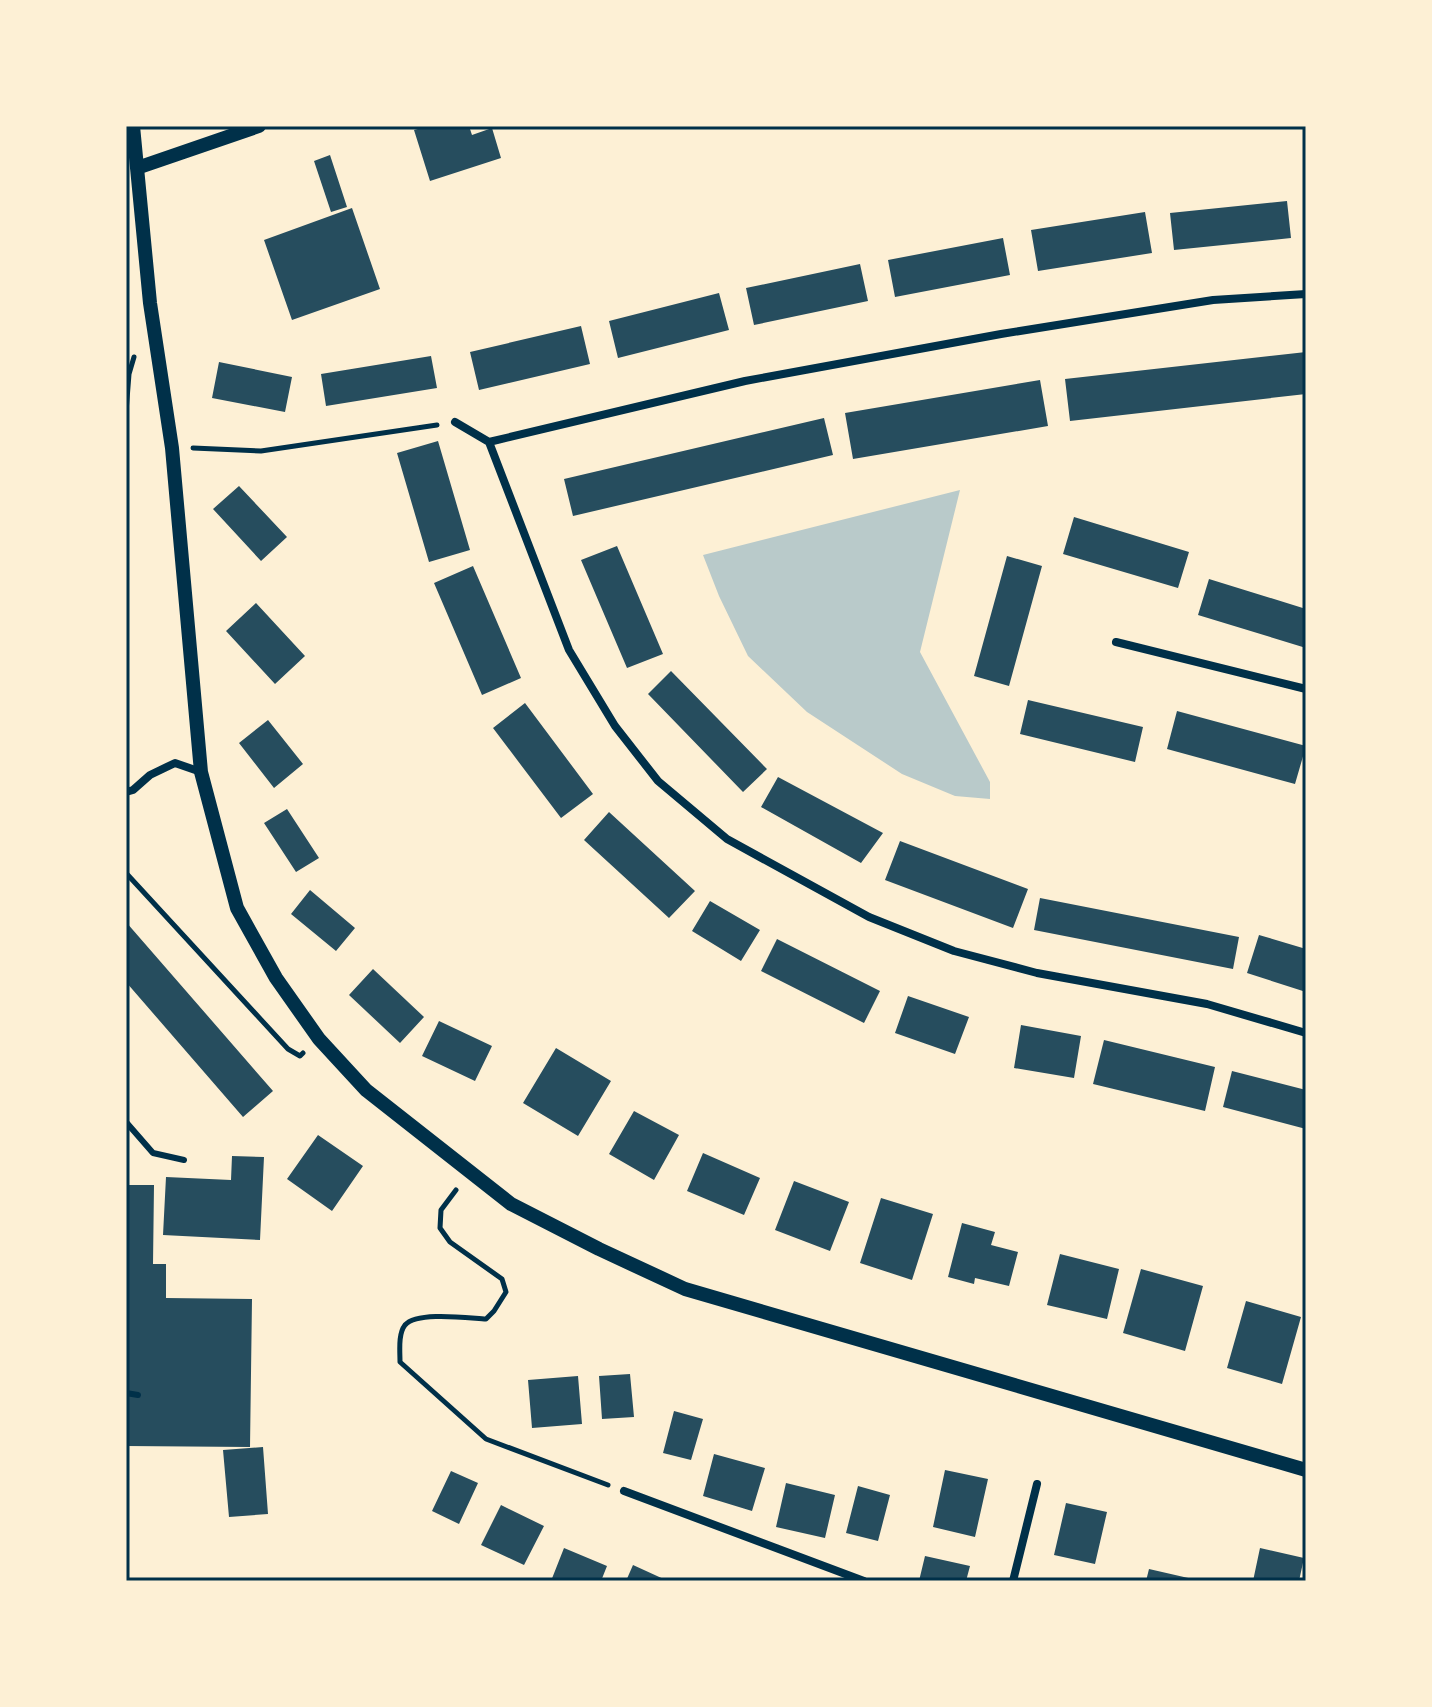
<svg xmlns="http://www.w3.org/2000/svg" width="1432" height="1707" font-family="'Alegreya Sans',sans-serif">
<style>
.green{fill:#b9caca}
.building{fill:#264d5e}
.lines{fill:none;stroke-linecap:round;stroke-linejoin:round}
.path{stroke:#003049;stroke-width:5}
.service{stroke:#003049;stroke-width:6}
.minor{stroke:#003049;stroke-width:8}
.tertiary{stroke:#003049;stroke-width:14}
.neatline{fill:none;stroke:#003049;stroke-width:3}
</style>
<rect width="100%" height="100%" fill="#fdf0d5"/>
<path class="green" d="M960,490L920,652L990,782V799L955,796L902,774L807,712L748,656L719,596L703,555Z"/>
<path class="building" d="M429,126H469L472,135L492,128L501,158L430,181L414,130Z
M330,155L347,207L331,212L314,161Z
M1287,201L1291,238L1174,250L1170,213Z
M352,208L380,289L292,320L264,240Z
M1145,212L1152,253L1038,271L1031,230Z
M1003,238L1010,275L895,297L888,260Z
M860,264L868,301L754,325L746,288Z
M719,293L729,330L618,358L609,321Z
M581,326L590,364L479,390L470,352Z
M1306,352V394L1070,421L1065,379Z
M431,356L437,388L326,406L321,374Z
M219,362L292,377L285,412L212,398Z
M1040,380L1048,426L853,459L845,413Z
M824,418L833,455L573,516L564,479Z
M438,441L470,550L429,562L397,453Z
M239,486L287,537L261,561L213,509Z
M1074,517L1189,552L1178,588L1063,554Z
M617,546L663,654L627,668L581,560Z
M1007,556L1042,566L1009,686L974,676Z
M473,566L521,678L482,695L434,583Z
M1209,579L1306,609V648L1198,615Z
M256,603L305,656L275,684L226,631Z
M671,671L767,769L743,792L648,694Z
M1028,700L1143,727L1135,762L1020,734Z
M525,703L593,794L561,818L493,728Z
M1177,711L1306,746L1295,784L1167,749Z
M268,720L303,764L274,788L239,743Z
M778,777L883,833L861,863L761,807Z
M287,809L319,858L296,872L264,823Z
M609,812L695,891L669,918L584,840Z
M900,841L1028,889L1013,928L885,880Z
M310,890L355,928L336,951L291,914Z
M1040,898L1239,937L1233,969L1034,930Z
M710,901L760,930L741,961L692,931Z
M126,922L273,1091L243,1117L126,982Z
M1259,935L1306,949V992L1247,973Z
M777,939L880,991L864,1023L761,971Z
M373,969L424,1017L400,1043L349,995Z
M908,996L969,1017L955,1054L895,1033Z
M439,1021L492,1046L475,1081L422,1056Z
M1021,1025L1081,1036L1074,1078L1014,1068Z
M1104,1040L1215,1067L1205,1111L1093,1084Z
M556,1048L611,1081L578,1136L523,1103Z
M1232,1071L1306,1090V1129L1223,1107Z
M634,1111L679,1135L654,1180L609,1154Z
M318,1135L363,1166L332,1211L287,1179Z
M703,1153L760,1178L744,1215L687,1191Z
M232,1156L264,1157L260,1240L163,1235L166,1177L231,1180Z
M794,1181L849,1202L830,1251L775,1230Z
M126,1185H154L153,1264H166V1298L252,1299L250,1447L126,1446Z
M881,1198L933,1214L912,1280L860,1263Z
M962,1223L995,1232L991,1245L1018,1252L1009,1286L975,1278L974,1284L948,1277Z
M1060,1254L1119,1269L1107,1319L1047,1305Z
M1141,1269L1203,1286L1185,1351L1123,1333Z
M1246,1301L1301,1317L1282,1384L1227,1368Z
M630,1374L634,1417L602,1419L599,1376Z
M578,1376L582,1424L532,1428L528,1380Z
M674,1411L703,1419L691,1460L663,1453Z
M263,1447L268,1514L229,1517L223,1450Z
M714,1454L765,1468L752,1511L703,1496Z
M945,1470L988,1479L975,1537L933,1527Z
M451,1471L478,1483L459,1524L432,1511Z
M786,1483L835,1495L825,1538L776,1527Z
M858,1486L890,1495L878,1541L846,1533Z
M1066,1503L1107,1512L1095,1564L1054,1555Z
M501,1505L544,1526L524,1565L481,1545Z
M564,1548L607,1566L601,1581H551Z
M1260,1548L1304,1558L1299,1581H1253Z
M925,1556L970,1566L966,1581H919Z
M633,1565L668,1581H626Z
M1149,1569L1197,1580V1581H1146Z"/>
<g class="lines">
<path class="path" d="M126,412L129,374L134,357
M193,448L261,451L437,425
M126,873L288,1049L300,1056L303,1053
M456,1190L441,1210L440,1228L450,1242L502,1279L506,1292L494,1311L486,1319C468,1318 417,1311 405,1325C398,1334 400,1351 400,1362L486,1439L608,1485"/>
<path class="service" d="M126,1122L153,1153L184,1160
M126,1393L138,1395"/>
<path class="minor" d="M455,422L489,442L745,381L1001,334L1213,300L1306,294
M489,442L569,650L615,726L658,781L727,839L869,917L954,951L1037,973L1207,1004L1306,1033
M1116,642L1306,689
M126,792L133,790L150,775L175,763L201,772
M624,1491L864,1581
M1013,1581L1037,1484"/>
<path class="tertiary" d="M133,126L150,303L172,448L201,772L237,908L276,978L319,1039L366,1090L511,1204L599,1249L685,1289L1306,1470
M137,168L259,126"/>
</g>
<rect width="1432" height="1707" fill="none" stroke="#fdf0d5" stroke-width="256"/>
<rect x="128" y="128" width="1176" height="1451" class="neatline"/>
</svg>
